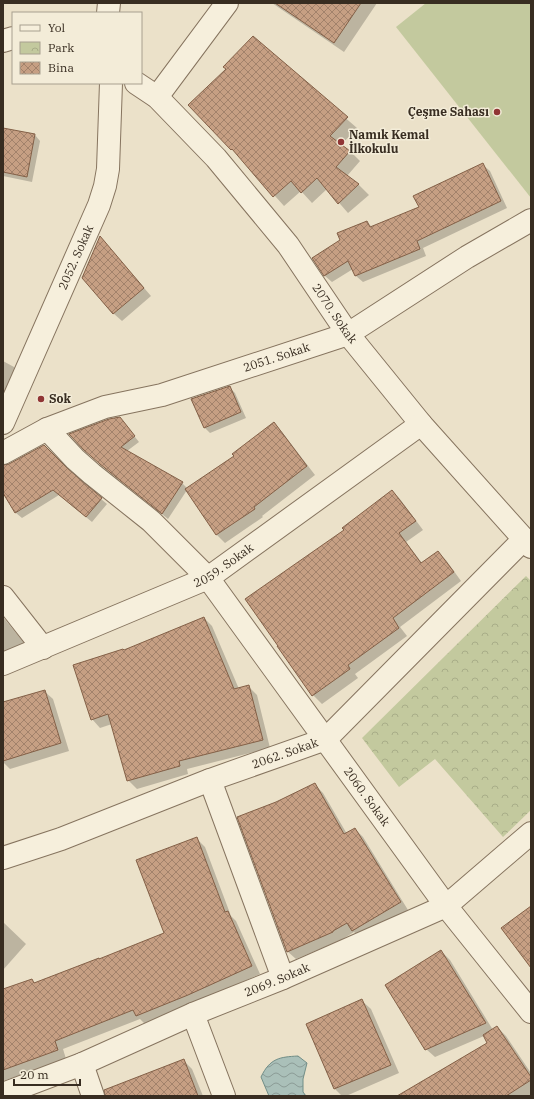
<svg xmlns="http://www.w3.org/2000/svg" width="534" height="1099" font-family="'IBM Plex Serif',serif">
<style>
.park{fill:url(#park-crowns)}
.pitch{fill:#c3c99e}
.water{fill:url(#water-waves);stroke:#718e87}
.shadow{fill:#0003}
.building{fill:url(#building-cross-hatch);stroke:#836047}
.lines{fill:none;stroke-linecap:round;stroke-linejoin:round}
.minor-casing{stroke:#86745f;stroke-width:24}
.minor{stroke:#f6efdc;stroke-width:22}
.poi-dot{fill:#903534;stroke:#f3ecd8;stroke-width:1.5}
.labels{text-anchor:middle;stroke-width:3;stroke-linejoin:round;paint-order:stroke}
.poi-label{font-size:12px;font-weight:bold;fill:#382d21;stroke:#f3ecd8;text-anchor:start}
.street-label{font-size:12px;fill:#382d21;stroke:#f3ecd8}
</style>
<defs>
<pattern id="park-crowns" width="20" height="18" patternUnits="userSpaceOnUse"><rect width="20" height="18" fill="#c3c99e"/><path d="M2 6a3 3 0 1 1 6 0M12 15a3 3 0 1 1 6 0" fill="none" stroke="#a8ad88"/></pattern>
<pattern id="water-waves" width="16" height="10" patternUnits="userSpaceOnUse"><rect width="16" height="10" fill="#aac0b9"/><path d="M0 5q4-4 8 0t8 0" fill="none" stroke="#8b9c96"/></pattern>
<pattern id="building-cross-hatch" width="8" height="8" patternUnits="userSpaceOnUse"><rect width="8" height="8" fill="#c69f83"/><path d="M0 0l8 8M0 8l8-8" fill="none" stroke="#a2826b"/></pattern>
</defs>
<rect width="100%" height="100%" fill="#ebe1c9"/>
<path class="park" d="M526,576L531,581V810L503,837L435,759L399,787L362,738Z"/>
<path class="pitch" d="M426,3H531V198L396,27Z"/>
<path class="water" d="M298,1056L307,1063L303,1079V1092L306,1096H269L261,1077C270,1058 280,1057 298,1056Z"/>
<path class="shadow" d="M272,3H377L344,52Z
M253,38L357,128L341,145L350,151L360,161L347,176L359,185L369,195L348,213L327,189L312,203L301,191L284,206L242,159L189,105L227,69Z
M3,129L35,135L40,141L32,182L3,176Z
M483,165L490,171L507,208L423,248L426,256L363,282L356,276L353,269L332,282L325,276L314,259L367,222L372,227L420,208Z
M101,238L151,296L122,321L113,313Z
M3,361L14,367L19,373L3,409Z
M229,387L235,393L246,418L210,433L205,428Z
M120,418L139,442L127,451L182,483L188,489L235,457L274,424L282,432L315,475L262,516L263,517L225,543L216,534L187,490L168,519L90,455Z
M3,466L68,471L107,504L92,522L59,495L22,518L16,513L3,491Z
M392,491L400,499L423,530L406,542L422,563L437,552L446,560L461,581L400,627L407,636L355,674L358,678L322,704L313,695L278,646L345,530Z
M3,617L29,649L3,662Z
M204,618L212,626L239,689L249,687L257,695L270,748L187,769L188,774L137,789L128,780L112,724L100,728L92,719L124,651Z
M44,691L53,699L69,751L10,769L3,762V703Z
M315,785L323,793L347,834L355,829L363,837L408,910L361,939L354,932L341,940L296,959L287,951Z
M196,838L205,847L231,916L236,921L260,974L196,1003L145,1024L140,1019L63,1049L66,1059L3,1081V990L32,980L36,984L165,934Z
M3,922L26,944L3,970Z
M441,951L450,960L493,1030L497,1027L506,1036L531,1073V1096H399L488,1043L484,1036L435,1057L426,1049Z
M362,1001L371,1009L399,1073L346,1096H342L335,1089L307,1024Z
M184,1061L192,1069L203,1096H115Z"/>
<path class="building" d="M275,3H361L334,43Z
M253,36L348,117L330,136L350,151L336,167L359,184L338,204L317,178L301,193L291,181L273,197L232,149L231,150L188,105L226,69L223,67Z
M3,128L35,134L27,177L3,172Z
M483,163L501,201L417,241L420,249L355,276L348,261L324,276L312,258L340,240L337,233L367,221L370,227L419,207L413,196Z
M100,236L144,288L113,314L82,278Z
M230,386L241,412L204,428L191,399Z
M120,417L135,436L121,447L183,482L162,514L100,464L84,450L69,434L109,419Z
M274,422L307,466L254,507L255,509L216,535L185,489L234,456L232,454Z
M44,445L67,468L102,498L86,517L53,490L15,513L3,493V465L9,464Z
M392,490L416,521L399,533L421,563L438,551L454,572L393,618L399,628L348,665L350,669L312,696L277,646H278L245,599L344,530L342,528Z
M204,617L234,689L249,685L263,740L179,761L180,766L127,781L108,714L91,720L73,665L123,649L124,650Z
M45,690L61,743L3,761V702Z
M315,783L344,834L355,828L401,902L352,931L347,923L333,931V932L287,952L237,817L276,802Z
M197,837L225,912L228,911L252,966L188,995L136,1016L133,1010L55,1041L58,1050L3,1070V989L32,979L34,983L99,958V959L164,933L136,860Z
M531,906V968L501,928Z
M441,950L486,1023L425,1050L385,985Z
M362,999L391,1065L334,1089L306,1024Z
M497,1026L531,1077V1080L506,1096H397L487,1043L483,1035Z
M184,1059L198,1096H105L104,1090Z"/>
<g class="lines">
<defs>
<g id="minor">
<path d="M108,13L109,3"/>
<path d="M3,41L13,38"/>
<path id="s1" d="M136,83L157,97L216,158L288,245L348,334L421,424L531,547"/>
<path d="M157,97L227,3"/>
<path id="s2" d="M3,423L99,205L105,186L108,169L111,83"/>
<path id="s3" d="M47,429L75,459L92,474L151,521L208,578L446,906L531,1012"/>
<path id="s4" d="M3,453L47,429L105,407L162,395L348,334L467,257L531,220"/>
<path d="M3,597L43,648"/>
<path id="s5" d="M3,664L208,578L421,424"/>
<path d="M210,780L283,978"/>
<path id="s6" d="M3,858L61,839L210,780L326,739L524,539"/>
<path d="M193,1014L224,1096"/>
<path d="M82,1064L93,1096"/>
<path id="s7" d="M3,1094L82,1064L193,1014L283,978L446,906L531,833"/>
</g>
</defs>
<use href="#minor" class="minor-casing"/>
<use href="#minor" class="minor"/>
</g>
<g class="poi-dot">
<circle cx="497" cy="112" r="4"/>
<circle cx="341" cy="142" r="4"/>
<circle cx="41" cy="399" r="4"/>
</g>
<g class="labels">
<g class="poi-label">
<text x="489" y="116" text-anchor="end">Çeşme Sahası</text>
<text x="349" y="139">Namık Kemal<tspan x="349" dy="14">İlkokulu</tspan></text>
<text x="49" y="403">Sok</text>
</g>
<g class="street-label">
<text dy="4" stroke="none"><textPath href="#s2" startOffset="181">2052. Sokak</textPath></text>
<text dy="4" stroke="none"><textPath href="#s1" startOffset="306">2070. Sokak</textPath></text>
<text dy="4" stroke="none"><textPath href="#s4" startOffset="291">2051. Sokak</textPath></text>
<text dy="4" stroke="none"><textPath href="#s5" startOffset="242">2059. Sokak</textPath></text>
<text dy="4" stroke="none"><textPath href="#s6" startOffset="301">2062. Sokak</textPath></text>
<text dy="4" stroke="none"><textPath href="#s3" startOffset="490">2060. Sokak</textPath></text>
<text dy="4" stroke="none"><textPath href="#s7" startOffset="297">2069. Sokak</textPath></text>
</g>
</g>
<rect width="534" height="1099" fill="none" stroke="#382d21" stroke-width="8"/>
<rect x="12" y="12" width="130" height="72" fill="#f3ecd8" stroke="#a8a08f"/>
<rect x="20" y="25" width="20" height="6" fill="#f6efdc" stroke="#a8a08f"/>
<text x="48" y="32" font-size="12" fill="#382d21">Yol</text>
<rect x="20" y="42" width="20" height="12" fill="url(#park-crowns)" stroke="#a8a08f"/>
<text x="48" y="52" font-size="12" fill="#382d21">Park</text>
<rect x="20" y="62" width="20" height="12" fill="url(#building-cross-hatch)" stroke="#a8a08f"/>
<text x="48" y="72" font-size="12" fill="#382d21">Bina</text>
<path d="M14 1079v6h66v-6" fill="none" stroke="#382d21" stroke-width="2"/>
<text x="20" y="1079" font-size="12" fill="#382d21" stroke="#f3ecd8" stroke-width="3" paint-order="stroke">20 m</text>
</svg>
